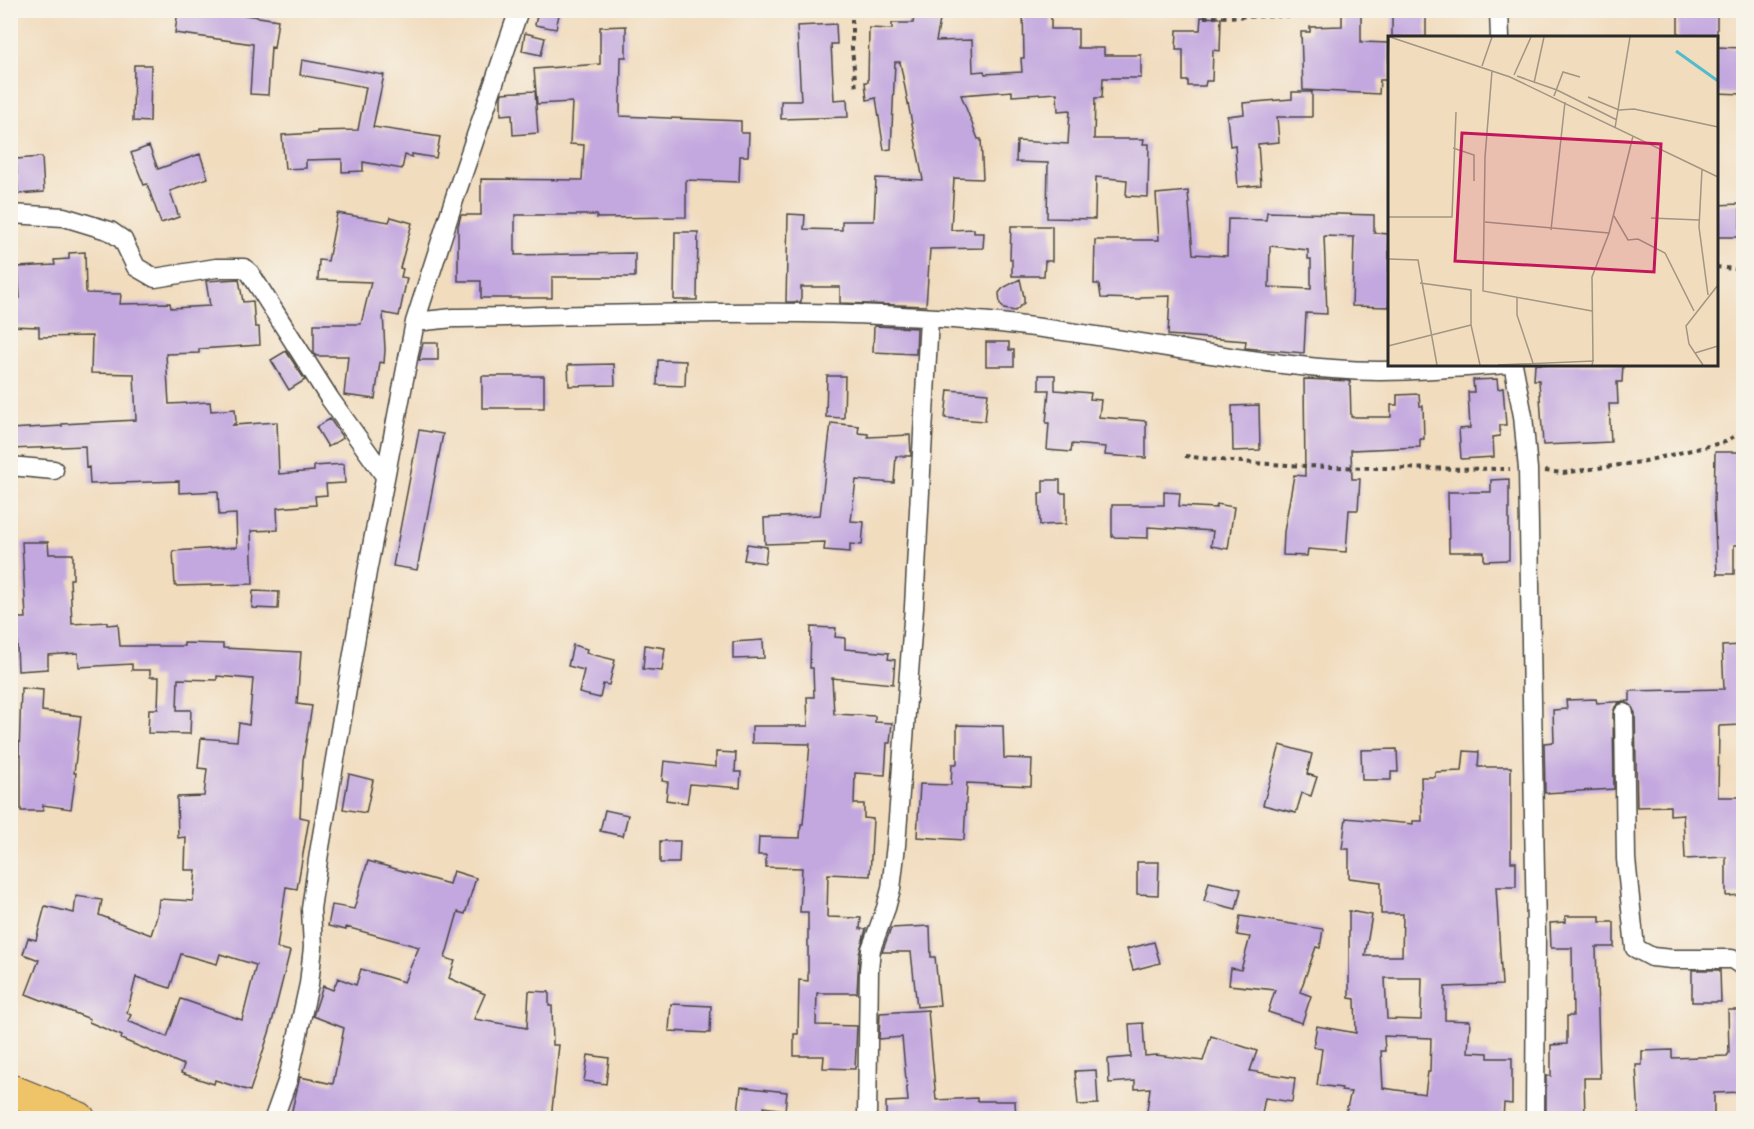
<svg xmlns="http://www.w3.org/2000/svg" width="1754" height="1129" font-family="'Comic Neue',sans-serif">
<style>
.building{fill:#c3a8df;fill-rule:evenodd}
.lines{fill:none;stroke-linecap:round;stroke-linejoin:round}
.minor-casing{stroke:#494641;stroke-width:21}
.trunk-casing{stroke:#494641;stroke-width:34}
.path{stroke:#494641;stroke-width:4;stroke-dasharray:4.5 4.5;stroke-linecap:butt}
.minor{stroke:#fff;stroke-width:18}
.trunk{stroke:#efc469;stroke-width:32}
.inset-river{fill:none;stroke:#50bccc;stroke-width:3}
.inset-road{fill:none;stroke:#a29583;stroke-width:1.5}
.view{fill:#c2185b;fill-opacity:0.15;stroke:#c2185b;stroke-width:3}
.inset-edge{fill:none;stroke:#2b2b2b;stroke-width:3}
</style>
<rect width="100%" height="100%" fill="#f7f3e8"/>
<filter id="ink" filterUnits="userSpaceOnUse"><feTurbulence type="fractalNoise" baseFrequency=".0167" numOctaves="2"/><feDisplacementMap in="SourceGraphic" scale="12" xChannelSelector="R" yChannelSelector="G"/><feConvolveMatrix kernelMatrix="1 2 1 2 8 2 1 2 1" color-interpolation-filters="sRGB"/></filter>
<filter id="wash" filterUnits="userSpaceOnUse"><feTurbulence type="fractalNoise" baseFrequency=".008" numOctaves="4" result="noise"/><feDisplacementMap in="SourceGraphic" scale="24" xChannelSelector="R" yChannelSelector="G"/><feGaussianBlur stdDeviation="1.35" result="paint"/><feColorMatrix in="noise" values="0 0 0 0 0 0 0 0 0 0 0 0 0 0 0 0 0 1.4 0 .05"/><feComposite in="paint" operator="in"/></filter>
<g filter="url(#wash)">
<rect width="100%" height="100%" fill="#f1dcbe"/>
<g id="blocks">
<path class="building" d="M178,10H213L278,20L274,48L271,47L268,95L250,94L253,44L175,33Z
M538,10H560L556,29L535,25Z
M915,10H942L936,41L972,40L973,72L984,71L985,74L1022,72L1021,58H1024L1023,10H1051V29H1078V48H1104V55H1141V78H1103L1102,98H1095L1094,139H1144L1143,144H1149L1148,197L1126,196L1127,180L1096,177L1095,219L1047,218L1048,163L1016,162L1017,141L1068,144L1070,110L1058,111L1057,93L1012,96V91L961,95L978,139H981L983,179L954,178L951,230L974,229V233H984L983,248L930,249L926,306L840,303V287H801V302H786L788,214L805,215L804,229L842,230V221H874L876,178L923,180L900,62H895L891,149L884,150L876,98L867,100L865,82H868L869,28L892,29V23H913Z
M1342,10H1361V42L1389,43V80H1380L1379,94L1303,90L1301,32H1310V27L1342,26Z
M1392,10H1426V37H1392Z
M1678,10H1717V38H1678Z
M1201,17L1221,18L1220,51L1213,50L1212,81H1206L1205,86H1188V81H1183V50H1176L1177,30H1200Z
M836,24L837,44H831L834,100L847,99L848,117L781,119V101H801L797,26Z
M626,26V57H621L620,116L741,121V133H749L748,156H740L739,182L686,180V217L597,218V215H515V255L635,253V277H552V298H481V281H458V226L461,215H481V179L582,180L584,145L570,144L572,102L537,104L534,69L600,64V27Z
M525,33L545,38L541,55L522,51Z
M1716,47L1743,48V94L1716,93Z
M302,60L384,75L373,127L440,137L436,158L412,154V157L405,155L402,169L363,162V171L342,172V159L306,160V168L285,169L282,135L317,133V131L358,130L366,87L300,75Z
M134,65H151L150,122L133,121Z
M535,91L538,133L513,135L512,114L501,115V98L502,93Z
M1292,92H1312V117H1277L1279,142L1258,144L1261,185L1238,187L1235,145L1230,146L1227,116L1244,114L1243,103L1292,99Z
M149,146L158,169L200,154L208,178L170,191L179,217L161,223L147,184L144,185L131,153Z
M42,157L44,192L18,194L16,159Z
M1188,191L1193,254L1227,256L1228,219L1266,220L1267,212L1374,215V233L1389,234V307L1352,306L1354,237L1324,236L1327,314L1306,313L1304,353L1245,348L1246,341L1168,335L1170,296L1141,297L1140,299L1101,298L1099,284H1094L1095,240H1159L1156,194ZM1270,246L1308,250V259H1311V289L1269,287Z
M1740,204V237H1716V205Z
M337,213L389,222L391,217L412,223L400,268L403,269L401,277L407,278L399,316L383,313L385,350L384,363L380,362L375,399L344,395L348,356H316L314,353V324H361L371,282L318,280L319,260L328,261Z
M1011,226H1052V261H1045L1044,276H1012V259H1010Z
M675,232H698L697,300H674Z
M85,252L86,293L121,294L120,304L170,303L171,308L210,306L206,281L239,279L243,302L253,301L255,327H259L260,345L199,349V353L166,354L169,404L210,402L211,411L235,409L236,422L233,425L277,422L279,474L314,471V466L344,464L345,483L326,484L327,495L315,496L316,505L277,508L278,530L251,531L253,584L175,586L173,551L237,547L236,514L219,515L218,491L179,493V481L90,484L89,467L86,468L85,446L10,449V429L62,426V424L136,420L134,374L91,373L92,336L39,337V327L10,326V298H20L18,267L55,265L54,260L69,259V253Z
M1020,279L1024,297V303L1015,311L1004,309L1000,304L999,293L1003,288Z
M874,326L917,328L916,354L873,352Z
M986,342H1009V350H1014V366H986Z
M423,343H438V360H419Z
M286,351L305,380L289,390L271,360Z
M658,360L686,361L685,386L657,385Z
M614,364L615,385L569,386L568,365Z
M1535,364H1623L1622,382H1617L1618,404H1609L1611,442L1543,445L1539,380H1534Z
M1039,375H1055V390L1091,393L1090,399L1101,400L1099,417L1146,421V458L1105,455L1106,447L1072,444L1071,452L1047,450L1049,423H1046L1049,390H1039Z
M482,376H544V408H482Z
M827,376H845L844,418L826,417Z
M1304,379L1350,381L1351,417H1391V405H1397V395L1419,394L1420,406H1423L1424,439H1420V447L1351,450L1352,479H1360L1358,510H1349L1346,552L1308,549L1307,556L1283,555L1284,532L1294,475L1305,476Z
M1497,379L1498,389L1503,388L1506,425H1500V436L1493,437L1494,457L1461,459L1459,429L1470,428L1468,392H1474L1473,380Z
M948,390L988,393L985,421L945,418Z
M1259,405L1260,450L1233,451L1232,406Z
M330,419L343,438L328,447L316,427Z
M831,423L859,426L858,433L868,434V437L910,435L911,456H896L894,483L856,480L851,521L864,522L862,545L850,544V552L824,550L825,542L765,544L764,518L820,515Z
M419,430L443,434L417,570L393,566Z
M1715,452H1743V545H1734V574H1717L1714,505Z
M1509,479V560L1484,561V552H1449L1448,492H1491V480Z
M1043,480H1060V493H1066V524L1040,525L1039,493H1043Z
M1164,492L1180,493L1179,506L1216,508L1217,504L1234,507L1228,549L1211,546L1213,531L1148,527V538L1112,537V505H1164Z
M22,542H48L49,554H73V579H70L72,624L107,622V625L118,624L120,646H184V643L223,644V648L301,652L297,704L312,706L303,760L300,817L309,819L297,889L286,887L277,948L290,951L270,1030L250,1091L215,1080L214,1084L181,1073L184,1065L121,1039L122,1036L89,1022L90,1019L26,994L39,960L23,954L28,938L36,940L45,906L74,913L76,896L102,900L99,915L151,935L157,916L159,899L193,901L196,870H185L186,837L178,838L177,797L204,796L207,769L198,768L201,738L237,741L239,723L249,725L253,679L217,676V680L178,679L177,710H191L190,734L148,733L149,709H158L159,677H150V670H132V664L79,667L78,653L48,655V669L18,671L16,618H26ZM181,954L217,964L220,954L256,965L242,1020L181,999L167,1037L128,1021L131,1015L127,1013L136,977L170,988Z
M747,544L767,547L765,563L744,560Z
M253,591L279,592L278,609L252,608Z
M811,627L836,628L835,637L845,638V649L889,653L888,659L895,660L893,684L832,678L834,714L875,716V722L892,723L890,743H887L885,775L855,773L854,804H864V818L873,819L870,876L828,874L827,917L861,918L860,929H866L859,954L857,993H817L816,1025L857,1026L855,1069L823,1068L824,1056H794V1034H798L799,980L808,981V912H800L802,868L766,867V855H758L759,837L800,838L801,824H803L810,744L752,743V726H808L807,697H814L813,668H810Z
M763,640L764,658L733,659V642Z
M573,645L587,649L586,653L615,660L609,685L603,684L600,698L579,693L584,670L568,666Z
M645,645L665,648L662,671L643,669Z
M1743,645V725L1719,726L1718,797H1743V895L1726,896V857L1685,859L1683,814L1670,815V806L1637,807L1635,713L1630,704L1624,702L1619,703L1615,707L1613,713L1614,789L1545,793L1544,743L1554,742L1553,710L1567,709L1566,700L1596,699L1597,703L1630,701V691L1724,689L1722,646Z
M21,688L43,690L42,711L81,716L74,773H76L71,809L43,805V811H21V755H19Z
M957,725L1003,726L1004,758L1032,759L1031,786L967,783L964,840L917,837L920,784L951,785L952,764H957Z
M1280,745L1312,754L1307,774L1317,777L1311,796L1302,793L1296,813L1263,805Z
M1397,749L1398,772H1391V780H1362L1361,750Z
M1464,751L1479,752L1478,767H1511V862H1516V887H1496L1502,985L1445,987V1020L1470,1021L1468,1052L1488,1053V1058H1512V1104L1504,1103L1503,1119H1344L1351,1092L1341,1091L1342,1088L1317,1085L1322,1049L1313,1047L1317,1026L1356,1033L1355,999L1349,998V911L1372,915L1365,956H1402L1403,914H1381V882L1349,878V849H1342L1346,818L1413,824V821H1422L1421,777H1435V772L1462,771ZM1385,978H1422L1421,1020L1387,1019ZM1384,1036L1431,1038L1430,1072H1428L1425,1094L1383,1088L1381,1051H1385Z
M716,752L736,753L735,772H741L740,788L690,784L687,803L666,800L668,782L662,781L664,761L716,767Z
M349,774L373,780L366,813L343,809Z
M605,810L628,815L623,836L600,831Z
M660,841H680L679,863H660Z
M368,861L449,884L453,871L476,878L465,914L458,912L445,958L455,961L449,978L485,994L474,1019L527,1028L529,991L549,992V1006H552L553,1045H559L551,1119H313L291,1114L300,1077L333,1084L344,1028L313,1016L323,986L333,990L338,978L356,985L361,969L404,982L419,947L346,927V930L328,926L332,905L354,909Z
M1137,862H1159L1158,895L1137,894Z
M1209,882L1241,889L1236,909L1204,901Z
M1240,916L1323,929L1320,948L1316,947L1300,992L1311,996L1302,1023L1268,1012L1275,990L1229,985L1231,968L1241,970L1250,937L1237,935Z
M1565,916H1600V922H1614V947H1596L1600,1078H1584L1585,1119H1546V1076H1551V1045L1567,1044V1016H1573L1572,948H1551L1550,923L1565,922Z
M930,926L931,957H935L940,1005L917,1007L911,952H882L891,928Z
M1154,942L1160,963L1133,970L1127,949Z
M1692,970H1720L1721,1002H1692Z
M671,1004L711,1006L710,1033L669,1031Z
M928,1010L936,1100L977,1098V1101H1015L1016,1119H886V1102L908,1101L902,1037L879,1039L880,1013Z
M1728,1010H1743V1092L1714,1093V1119H1639L1636,1065H1642V1051L1672,1050V1058L1727,1056L1729,1053Z
M1143,1023L1145,1056L1156,1055L1203,1061L1211,1036L1257,1051L1250,1071L1295,1078L1292,1102L1265,1098L1261,1119H1146L1150,1088L1135,1089V1081L1109,1083L1108,1059L1131,1057L1129,1024Z
M588,1055L609,1058L606,1084L584,1081Z
M1096,1070L1098,1104L1078,1105L1075,1071Z
M741,1087L787,1092L785,1110L764,1107L762,1119H737Z"/>
</g>
</g>
<g filter="url(#ink)">
<use href="#blocks" fill-opacity="0" stroke="#494641" stroke-width="1.5"/>
<g class="lines">
<defs>
<path id="minor" d="M1499,10L1500,38
M10,214L64,217L110,231L123,240L136,267L155,278L216,268H244L250,273L330,399L385,476
M415,322L453,318C631,315 812,306 990,322C1105,333 1218,360 1333,369C1391,374 1450,368 1508,364
M1513,364L1523,416L1528,469L1536,932L1535,1118
M10,466L54,470
M1624,713L1626,859L1635,948L1652,957L1672,959H1732L1744,967
M274,1118L288,1079L309,984L313,947L311,909L319,853L367,572L415,322L456,194L519,10
M867,1118L869,970L871,949L886,908L891,889L896,845L914,607L929,318"/>
<path id="trunk" d="M10,1090L79,1118"/>
</defs>
<use href="#minor" class="minor-casing"/>
<use href="#trunk" class="trunk-casing"/>
<path class="path" d="M852,10V48L856,89
M1204,17L1288,16L1296,10
M1716,267L1744,270
M1185,456C1293,470 1402,468 1510,469
M1545,471L1563,473L1641,462L1725,442L1744,430"/>
<use href="#minor" class="minor"/>
<use href="#trunk" class="trunk"/>
</g>
</g>
<g transform="translate(1388 36)">
<rect width="330" height="330" fill="#f1dcbe"/>
<path class="inset-river" d="M288,15L330,45"/>
<path class="inset-road" d="M2,1L122,41L330,141M0,23L1,1M94,30L104,1M104,35L97,121L95,255L204,275M126,39L143,1M129,40L169,54L229,84M146,47L156,1M166,60L175,36L192,41M200,61L231,74L246,73L330,91M227,92L242,1M65,112L86,119V145M314,133L311,191L320,259M226,180L240,204L250,203L277,217L306,275M0,181H64L68,76M263,182L311,184M97,186L221,197M163,194L177,66M0,223L30,224L49,329M32,247L83,254V289L92,329M129,261V279L145,327M0,310L83,289M307,317L330,310M205,325L204,241L221,197L245,100M110,329L205,325L204,329M315,329L301,308L298,290L330,249"/>
<path class="view" d="M74,97L273,108L266,236L67,225Z"/>
<rect width="330" height="330" class="inset-edge"/>
</g>
<rect width="1754" height="1129" fill="none" stroke="#f7f3e8" stroke-width="36"/>
</svg>
